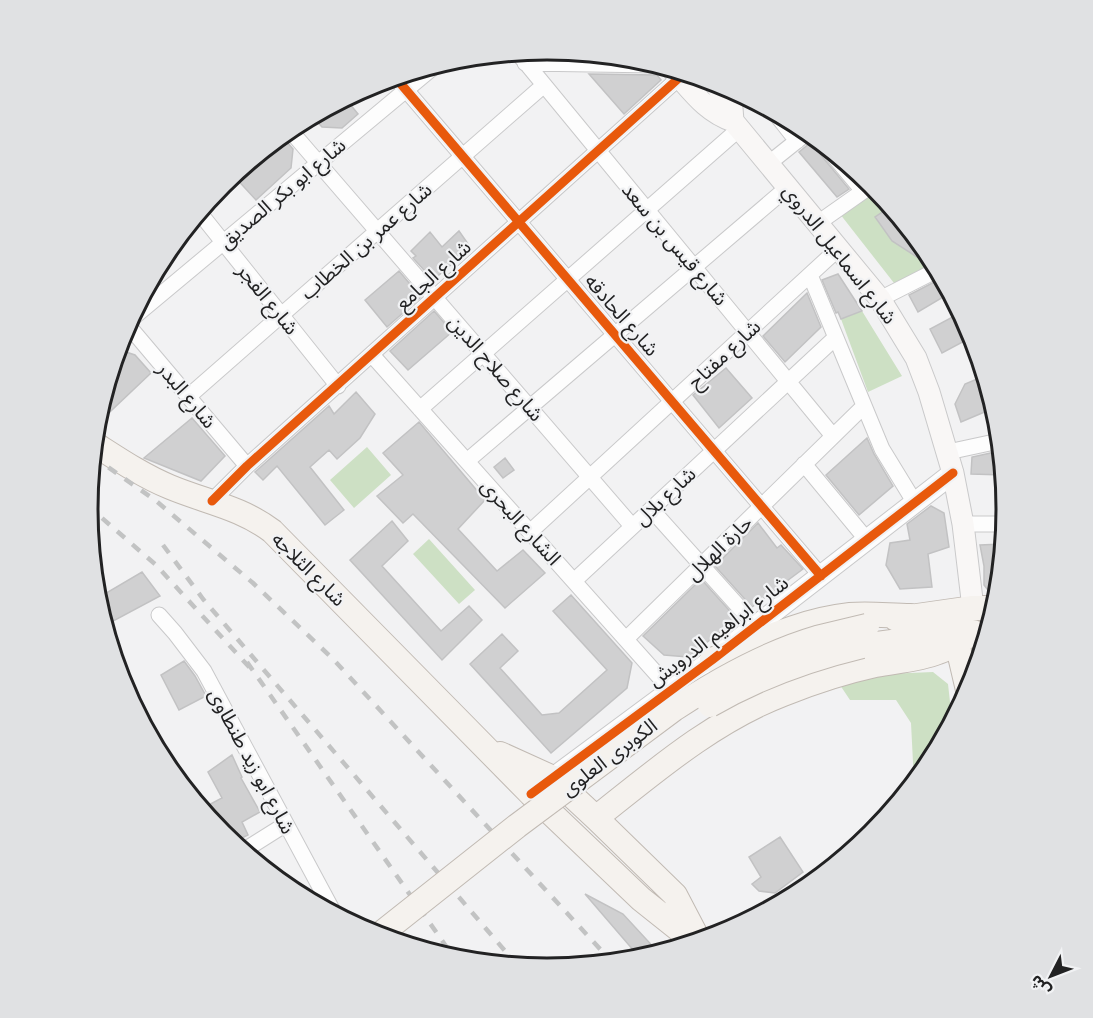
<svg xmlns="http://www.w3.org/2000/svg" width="1093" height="1018" font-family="Spectral,'Noto Sans Arabic',serif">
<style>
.green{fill:#cde0c4}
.building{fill:#d0d0d1;stroke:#c2c2c3;stroke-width:1.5}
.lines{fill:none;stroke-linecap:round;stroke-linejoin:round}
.minor-casing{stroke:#c9c9ca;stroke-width:17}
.tertiary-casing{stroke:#c9c9ca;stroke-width:22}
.secondary-casing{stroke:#c9c9ca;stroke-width:23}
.primary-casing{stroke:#c1bab3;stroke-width:26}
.minor{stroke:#fdfdfd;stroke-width:15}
.tertiary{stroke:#fdfdfd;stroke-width:20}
.secondary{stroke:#f9f7f6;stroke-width:21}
.primary{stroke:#f5f2ee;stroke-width:24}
.rail{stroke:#c2c3c3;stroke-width:4.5;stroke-dasharray:10 10;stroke-linecap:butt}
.primary-bridge-casing{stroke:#c1bab3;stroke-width:26;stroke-linecap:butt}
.primary-bridge{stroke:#f5f2ee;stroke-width:24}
.cycleway-casing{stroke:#f1f2f4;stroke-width:13}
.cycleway{stroke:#e8590c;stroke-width:9}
.labels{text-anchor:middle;stroke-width:4.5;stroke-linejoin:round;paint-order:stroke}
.street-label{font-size:20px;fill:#222223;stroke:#f1f2f4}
.rim{fill:none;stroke:#222223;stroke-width:3}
</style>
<rect width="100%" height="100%" fill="#f2f2f3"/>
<path class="green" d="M875,188L929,254L934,263L894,283L840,214Z
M862,311L902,376L868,392L841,319Z
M367,447L391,475L354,508L330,480Z
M429,539L475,590L459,604L413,554Z
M933,672L948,684L952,720L928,765L914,782L911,723L896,700H850L838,682L886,674Z"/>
<path class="building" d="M589,74L657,75L661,80L624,114Z
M345,98L358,114L342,128L322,127L312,116Z
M281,135L293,149L291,168L256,200L233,175Z
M816,138L819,143L817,149L820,154L849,189L837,197L799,152Z
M890,207L926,250L917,257L892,241L875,217Z
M459,231L471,248L433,280L413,258L416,256L411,251L430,232L442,247Z
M399,271L421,297L387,327L365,300Z
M838,274L862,311L841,319L838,312L836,313L822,280Z
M942,278L950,293L918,312L909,295Z
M807,293L821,327L785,362L763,336Z
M434,311L452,332L408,370L390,351Z
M960,313L972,337L942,353L930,329Z
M117,349L135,355L151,373L95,426Z
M726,368L752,398L719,428L693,395Z
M984,376L994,408L961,422L955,404L965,384Z
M356,392L375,414L360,438L337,459L329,450L310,467L344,510L325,525L277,466L263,480L255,472L329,406L334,414Z
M192,418L225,456L201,481L144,458Z
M419,422L485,500L458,529L497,571L523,550L545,573L505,608L413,514L403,523L377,496L403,475L383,453Z
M867,438L874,454L893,486L859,515L826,475Z
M1000,451L1003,475L971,474L972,457Z
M505,458L514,470L503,478L494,467Z
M931,506L944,513L949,547L928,554L932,587L900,589L886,565L890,543L910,540L907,524Z
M392,521L408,541L382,566L441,631L469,606L482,620L442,660L350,560Z
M758,523L777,548L781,545L803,569L752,607L715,566Z
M1003,544L998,595L991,594L984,585V566L980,545Z
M142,572L160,596L104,626L96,599Z
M701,579L737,619L688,657L664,655L643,636Z
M571,595L632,663L627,688L551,753L470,664L502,634L518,651L500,668L542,715L559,713L607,670L553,611Z
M184,661L195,676L206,696L179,710L161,675Z
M232,755L242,777L241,778L260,812L242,822L248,835L232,843L221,834L201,809L222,798L208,772Z
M780,837L803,872L775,893L759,891L752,884L761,877L749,857Z
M585,894L623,914L659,953L640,958Z"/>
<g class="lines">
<defs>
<path id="minor" d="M517,52L833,436
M525,63L657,65
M395,77L821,576
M775,113L797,141
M289,129L632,526
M827,148L863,191
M768,164L808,132
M199,212L338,386
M818,223L872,185
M810,275L882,449L915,503
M880,299L937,270
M129,321L436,65
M127,324L247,466
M372,355L670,689
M189,396L544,85
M420,409L739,129
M948,452L999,441
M467,461L788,187
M804,464L867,540
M212,501L247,466L680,77
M651,509L756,626
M963,524H1005
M530,532L839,248
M574,581L835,338
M159,615L175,633L204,671L335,915
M626,639L864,406
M243,851L286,824"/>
<path id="tertiary" d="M542,786L712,660L953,473"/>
<path id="secondary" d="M673,70C692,91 706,112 733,121
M714,82L732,108L733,121L880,299L916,358L929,392L953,473L963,524L973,608"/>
<path id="primary" d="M93,443C118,459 143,476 170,487C206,502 240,507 272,531L531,794L641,899L695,942
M896,619L973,608H994
M957,643L968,690
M862,646L967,632
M712,660C757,642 802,620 850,615C870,613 891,616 911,616
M500,754L553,778L596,818L675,895L698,939
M596,818C654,772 713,721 783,694C813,682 843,672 875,665C895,661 918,660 938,652C951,648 962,640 973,632"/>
</defs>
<use href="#minor" class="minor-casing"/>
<use href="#tertiary" class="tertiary-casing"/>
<use href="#secondary" class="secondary-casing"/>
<use href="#primary" class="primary-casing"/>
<use href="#minor" class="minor"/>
<use href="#tertiary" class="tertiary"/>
<use href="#secondary" class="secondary"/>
<use href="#primary" class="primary"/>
<path class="rail" d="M92,456L155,500L253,583L333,659L612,962
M87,505L156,565L250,668
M163,545L203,599L518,966
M247,662L455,959"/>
<defs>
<path id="primary-bridge" d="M710,705C758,677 808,659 862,646
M378,936L517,826L674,709C718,680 766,653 817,638C833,634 850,630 867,626"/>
</defs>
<use href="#primary-bridge" class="primary-bridge-casing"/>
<use href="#primary-bridge" class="primary-bridge"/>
<defs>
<path id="cycleway" d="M395,77L821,576
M212,501L247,466L680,77
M531,794L712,660L953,473"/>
</defs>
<use href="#cycleway" class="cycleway-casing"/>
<use href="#cycleway" class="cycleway"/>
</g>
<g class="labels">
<g class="street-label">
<text transform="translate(282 193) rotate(-40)" y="7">شارع ابو بكر الصديق</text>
<text transform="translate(366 241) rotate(-41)" y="7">شارع عمر بن الخطاب</text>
<text transform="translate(675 244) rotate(50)" y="7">شارع قيس بن سعد</text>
<text transform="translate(840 254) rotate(52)" y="7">شارع اسماعيل الدروي</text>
<text transform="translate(433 275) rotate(-42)" y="7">شارع الجامع</text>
<text transform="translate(268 299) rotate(51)" y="7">شارع الفجر</text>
<text transform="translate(622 315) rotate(49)" y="7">شارع الحادقه</text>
<text transform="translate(724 354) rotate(-43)" y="7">شارع مفتاح</text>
<text transform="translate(496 368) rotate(49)" y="7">شارع صلاح الدين</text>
<text transform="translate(187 395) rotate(50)" y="7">شارع البدر</text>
<text transform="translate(665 496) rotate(-43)" y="7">شارع بلال</text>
<text transform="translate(521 522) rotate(48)" y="7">الشارع البحرى</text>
<text transform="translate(719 548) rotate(-44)" y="7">حارة الهلال</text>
<text transform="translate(309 569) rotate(45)" y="7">شارع الثلاجه</text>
<text transform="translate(718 631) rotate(-37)" y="7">شارع ابراهيم الدرويش</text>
<text transform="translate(609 757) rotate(-37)" y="7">الكوبرى العلوى</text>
<text transform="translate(252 761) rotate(62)" y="7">شارع ابو زيد طنطاوى</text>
</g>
</g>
<path d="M0 0H1093V1018H0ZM98 509a449 449 0 1 1 898 0a449 449 0 1 1-898 0Z" fill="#e0e1e3" fill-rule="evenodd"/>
<path class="rim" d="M98 509a449 449 0 1 1 898 0a449 449 0 1 1-898 0Z"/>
<g transform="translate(1051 976) rotate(228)" stroke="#f1f2f4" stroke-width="4.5" paint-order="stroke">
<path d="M0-4.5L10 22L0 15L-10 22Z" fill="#222223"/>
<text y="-9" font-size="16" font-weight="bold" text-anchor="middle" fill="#222223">ش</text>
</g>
</svg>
